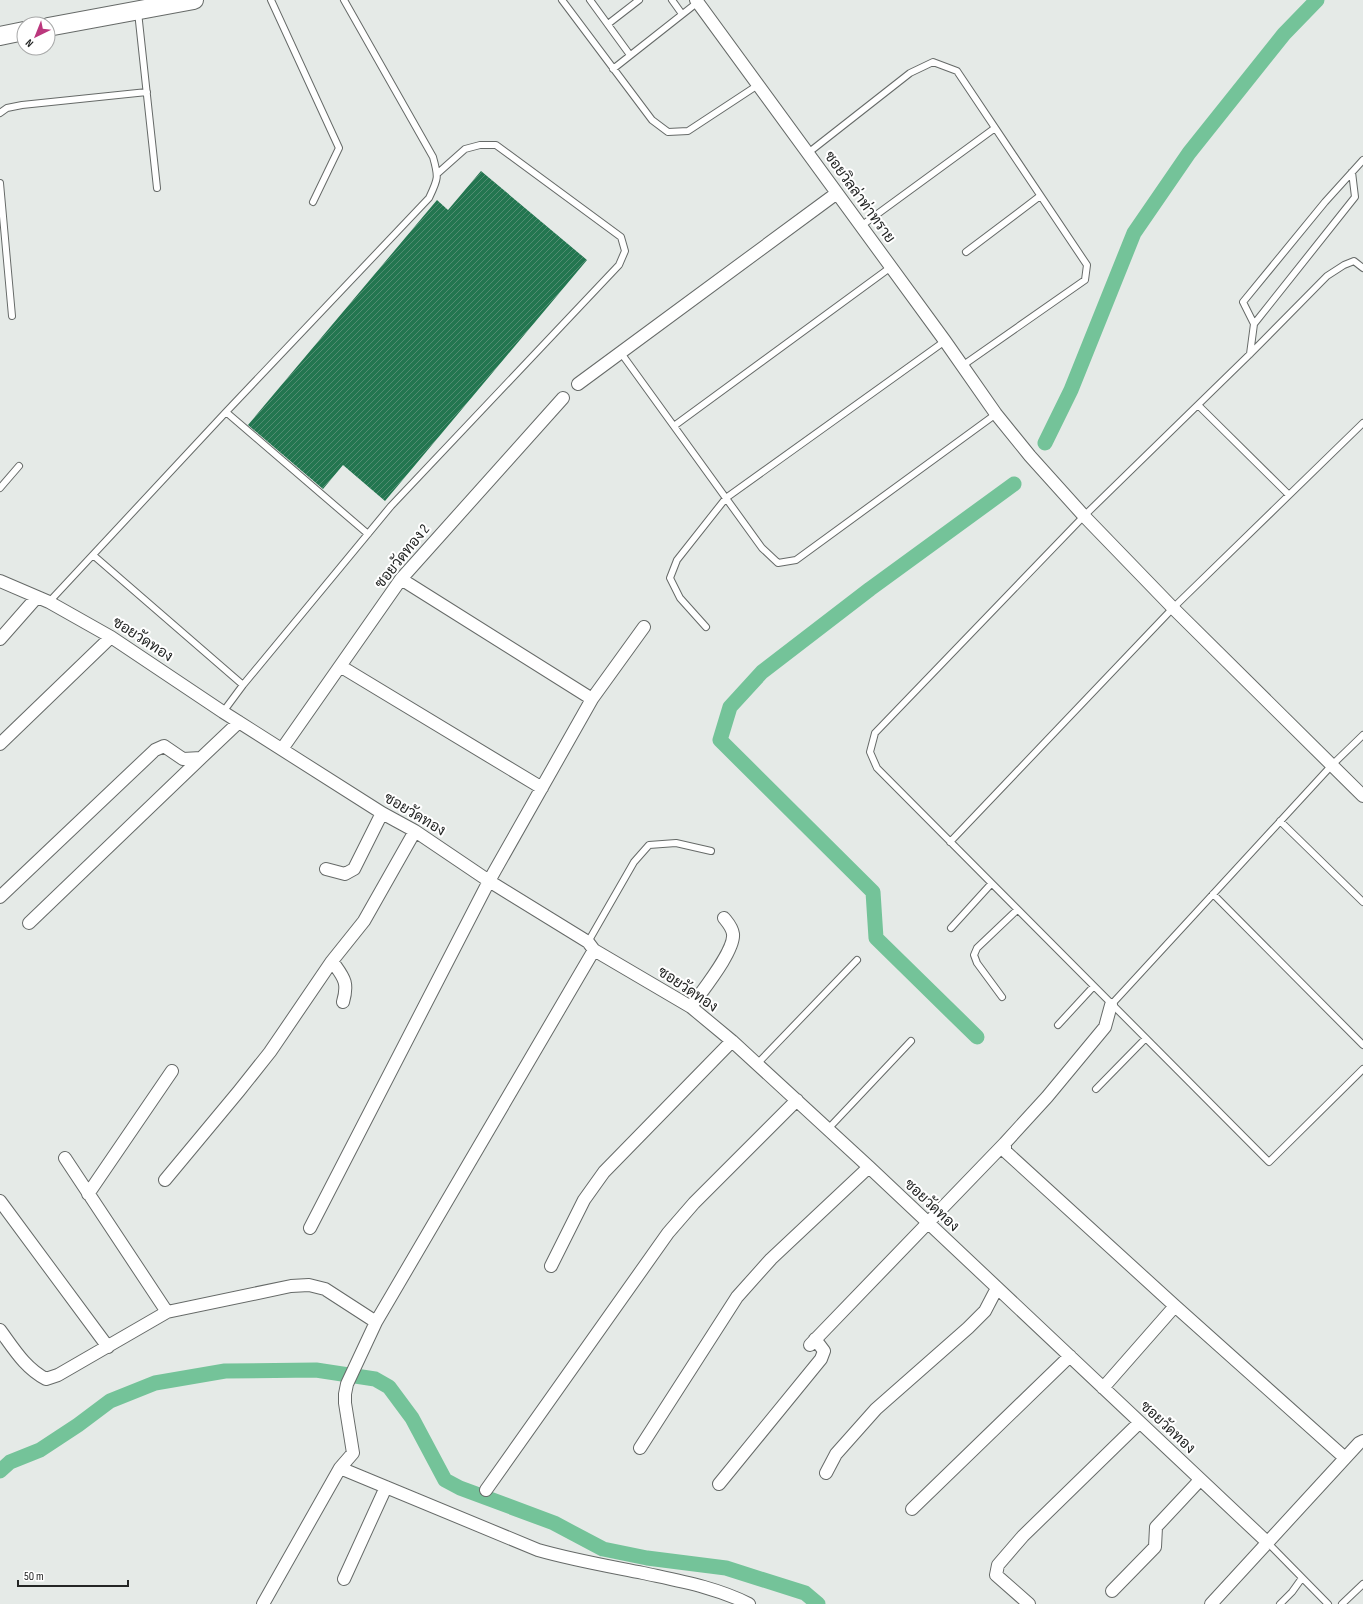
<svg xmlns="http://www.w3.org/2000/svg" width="1363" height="1604" font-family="'Sofia Sans Condensed',Sarabun,sans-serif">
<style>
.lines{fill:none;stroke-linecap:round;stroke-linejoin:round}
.canal{stroke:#74c399;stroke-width:15}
.building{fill:url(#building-hatch)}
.service-casing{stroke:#666a68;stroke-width:8}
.minor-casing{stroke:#666a68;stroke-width:14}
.primary-casing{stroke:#666a68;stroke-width:20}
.service{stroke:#fff;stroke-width:6}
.minor{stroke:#fff;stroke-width:12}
.primary{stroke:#fff;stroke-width:18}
.labels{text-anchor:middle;stroke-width:4;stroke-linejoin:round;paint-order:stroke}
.street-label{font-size:15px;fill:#242625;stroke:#fff}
</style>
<defs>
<pattern id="building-hatch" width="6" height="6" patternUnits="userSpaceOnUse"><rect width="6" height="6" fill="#237650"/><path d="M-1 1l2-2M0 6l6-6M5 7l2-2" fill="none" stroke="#518c71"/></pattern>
</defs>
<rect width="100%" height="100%" fill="#e5eae7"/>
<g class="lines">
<path class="canal" d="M1045,443L1071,390L1134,233L1189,153L1284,34L1317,0
M977,1037L876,938L873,892L720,740L730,707L762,672L870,589L1014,484
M0,1471L10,1462L40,1450L78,1425L110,1401L155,1383L225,1371L316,1370L375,1379L389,1387L412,1418L445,1480L460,1488L554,1523L603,1549L647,1558L726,1568L805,1593L818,1604"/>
</g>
<path class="building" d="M481,171L587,260L385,501L343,465L323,489L248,425L437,200L448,210Z"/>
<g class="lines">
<defs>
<path id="service" d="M271,0L339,148L313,202
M562,0L652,120L668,132L688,131L758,85
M590,0L630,55
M672,0L682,14
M138,12L157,188
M608,24L639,0
M613,69L698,2
M0,113L7,108L22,105L147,92
M808,153L910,73L933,62L957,71L1087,265L1085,280L962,366
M0,183L12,316
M861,226L995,128
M966,252L1040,196
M1363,268L1354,261L1344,265L1327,276L1250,354L1084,516L875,733L870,752L877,768L1269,1162L1363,1069
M1254,324L1355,197L1352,172
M621,353L762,548L778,563L796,560L996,414
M1250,354L1254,324L1243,302L1325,202L1363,160
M1198,405L1289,495
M226,412L368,534
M674,426L891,267
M0,488L19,466
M93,555L243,685
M49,602L226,412L429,198C438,179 439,178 433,157L344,0
M706,627L680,598L670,578L677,560L726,498L945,341
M223,712L243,685L391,506L619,265L625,251L621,237L496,145H480L465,149L438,173
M1280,821L1363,902
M950,842L1173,608L1363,423
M1213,894L1363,1045
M951,928L991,884
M588,942L634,862L649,845L676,843L711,851
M1002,997L977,963L974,955L977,948L1017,910
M1111,1005L1332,765L1363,735
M1058,1025L1093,987
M757,1064L857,960
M1096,1089L1145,1039
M828,1129L911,1041
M1268,1543L1328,1604
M1280,1604L1292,1592L1302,1578
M1342,1604L1363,1584"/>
<path id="minor" d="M696,0L945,341L996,414L1030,456L1084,516L1173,608L1363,796
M578,384L837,193
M401,579L592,699
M0,581L49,602L111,637L223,712L382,813L415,831L489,881L588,942L594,950L691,1007L732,1041L869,1167L1268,1543
M0,639L37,597
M340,666L542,788
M0,744L111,637
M282,749L401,579L563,398
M326,869L345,874L354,869L382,813
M0,897L155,750L164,746L183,759L201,758L239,722
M29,923L201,758
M332,961C343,977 349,981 343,1002
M1111,1005L1105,1027L1047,1097L1005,1143V1151L1175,1306L1345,1458
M691,1007C701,992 735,951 733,934C732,927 728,923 724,918
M65,1158L167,1312
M165,1180L239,1091L270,1052L332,961L364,921L415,831
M88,1194L172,1071
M0,1201L108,1347
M310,1228L489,881L592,699L644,627
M551,1266L584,1200L604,1172L732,1041
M0,1330C14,1349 25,1368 46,1379L58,1375L167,1312L291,1286L309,1285L325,1289L376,1322
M810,1345L1005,1143
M1103,1388L1175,1306
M640,1448L737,1297L771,1259L869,1167
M340,1468L538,1550C573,1560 608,1566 643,1573C680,1581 715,1587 749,1604
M826,1473L836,1454L876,1409L968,1328L985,1311L997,1288
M719,1484L821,1359L824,1351L815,1339
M486,1490L668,1233L694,1203L797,1100
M912,1509L1070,1356
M344,1579L386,1487
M1112,1591L1155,1547L1156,1527L1200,1480
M263,1604L340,1468L353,1453L345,1403V1394L347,1384L376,1322L594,950
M1029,1604L996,1575L998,1565L1023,1536L1139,1423
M1211,1604L1359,1443L1363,1441"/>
<path id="primary" d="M48,27L194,0
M0,36L24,31"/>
</defs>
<use href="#service" class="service-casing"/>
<use href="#minor" class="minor-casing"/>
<use href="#primary" class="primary-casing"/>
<use href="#service" class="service"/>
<use href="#minor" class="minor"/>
<use href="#primary" class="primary"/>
</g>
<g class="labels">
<g class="street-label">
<text transform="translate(860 197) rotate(54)" y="5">ซอยวิลล่าท่าทราย</text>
<text transform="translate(402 556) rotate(-51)" y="5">ซอยวัดทอง 2</text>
<text transform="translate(143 639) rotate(33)" y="5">ซอยวัดทอง</text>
<text transform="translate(415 814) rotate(31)" y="5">ซอยวัดทอง</text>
<text transform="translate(688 989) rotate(34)" y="5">ซอยวัดทอง</text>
<text transform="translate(932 1205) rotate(43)" y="5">ซอยวัดทอง</text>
<text transform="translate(1168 1427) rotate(43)" y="5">ซอยวัดทอง</text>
</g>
</g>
<g transform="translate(36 36) rotate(223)"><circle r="19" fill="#ffffff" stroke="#a7a8a8"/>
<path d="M0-3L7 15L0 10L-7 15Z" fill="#bb377d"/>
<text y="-6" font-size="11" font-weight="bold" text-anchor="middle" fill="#242625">N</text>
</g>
<path d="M18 1580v6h110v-6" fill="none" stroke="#242625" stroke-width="2"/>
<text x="24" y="1580" font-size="12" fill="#242625" stroke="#ffffff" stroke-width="3" paint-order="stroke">50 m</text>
</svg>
